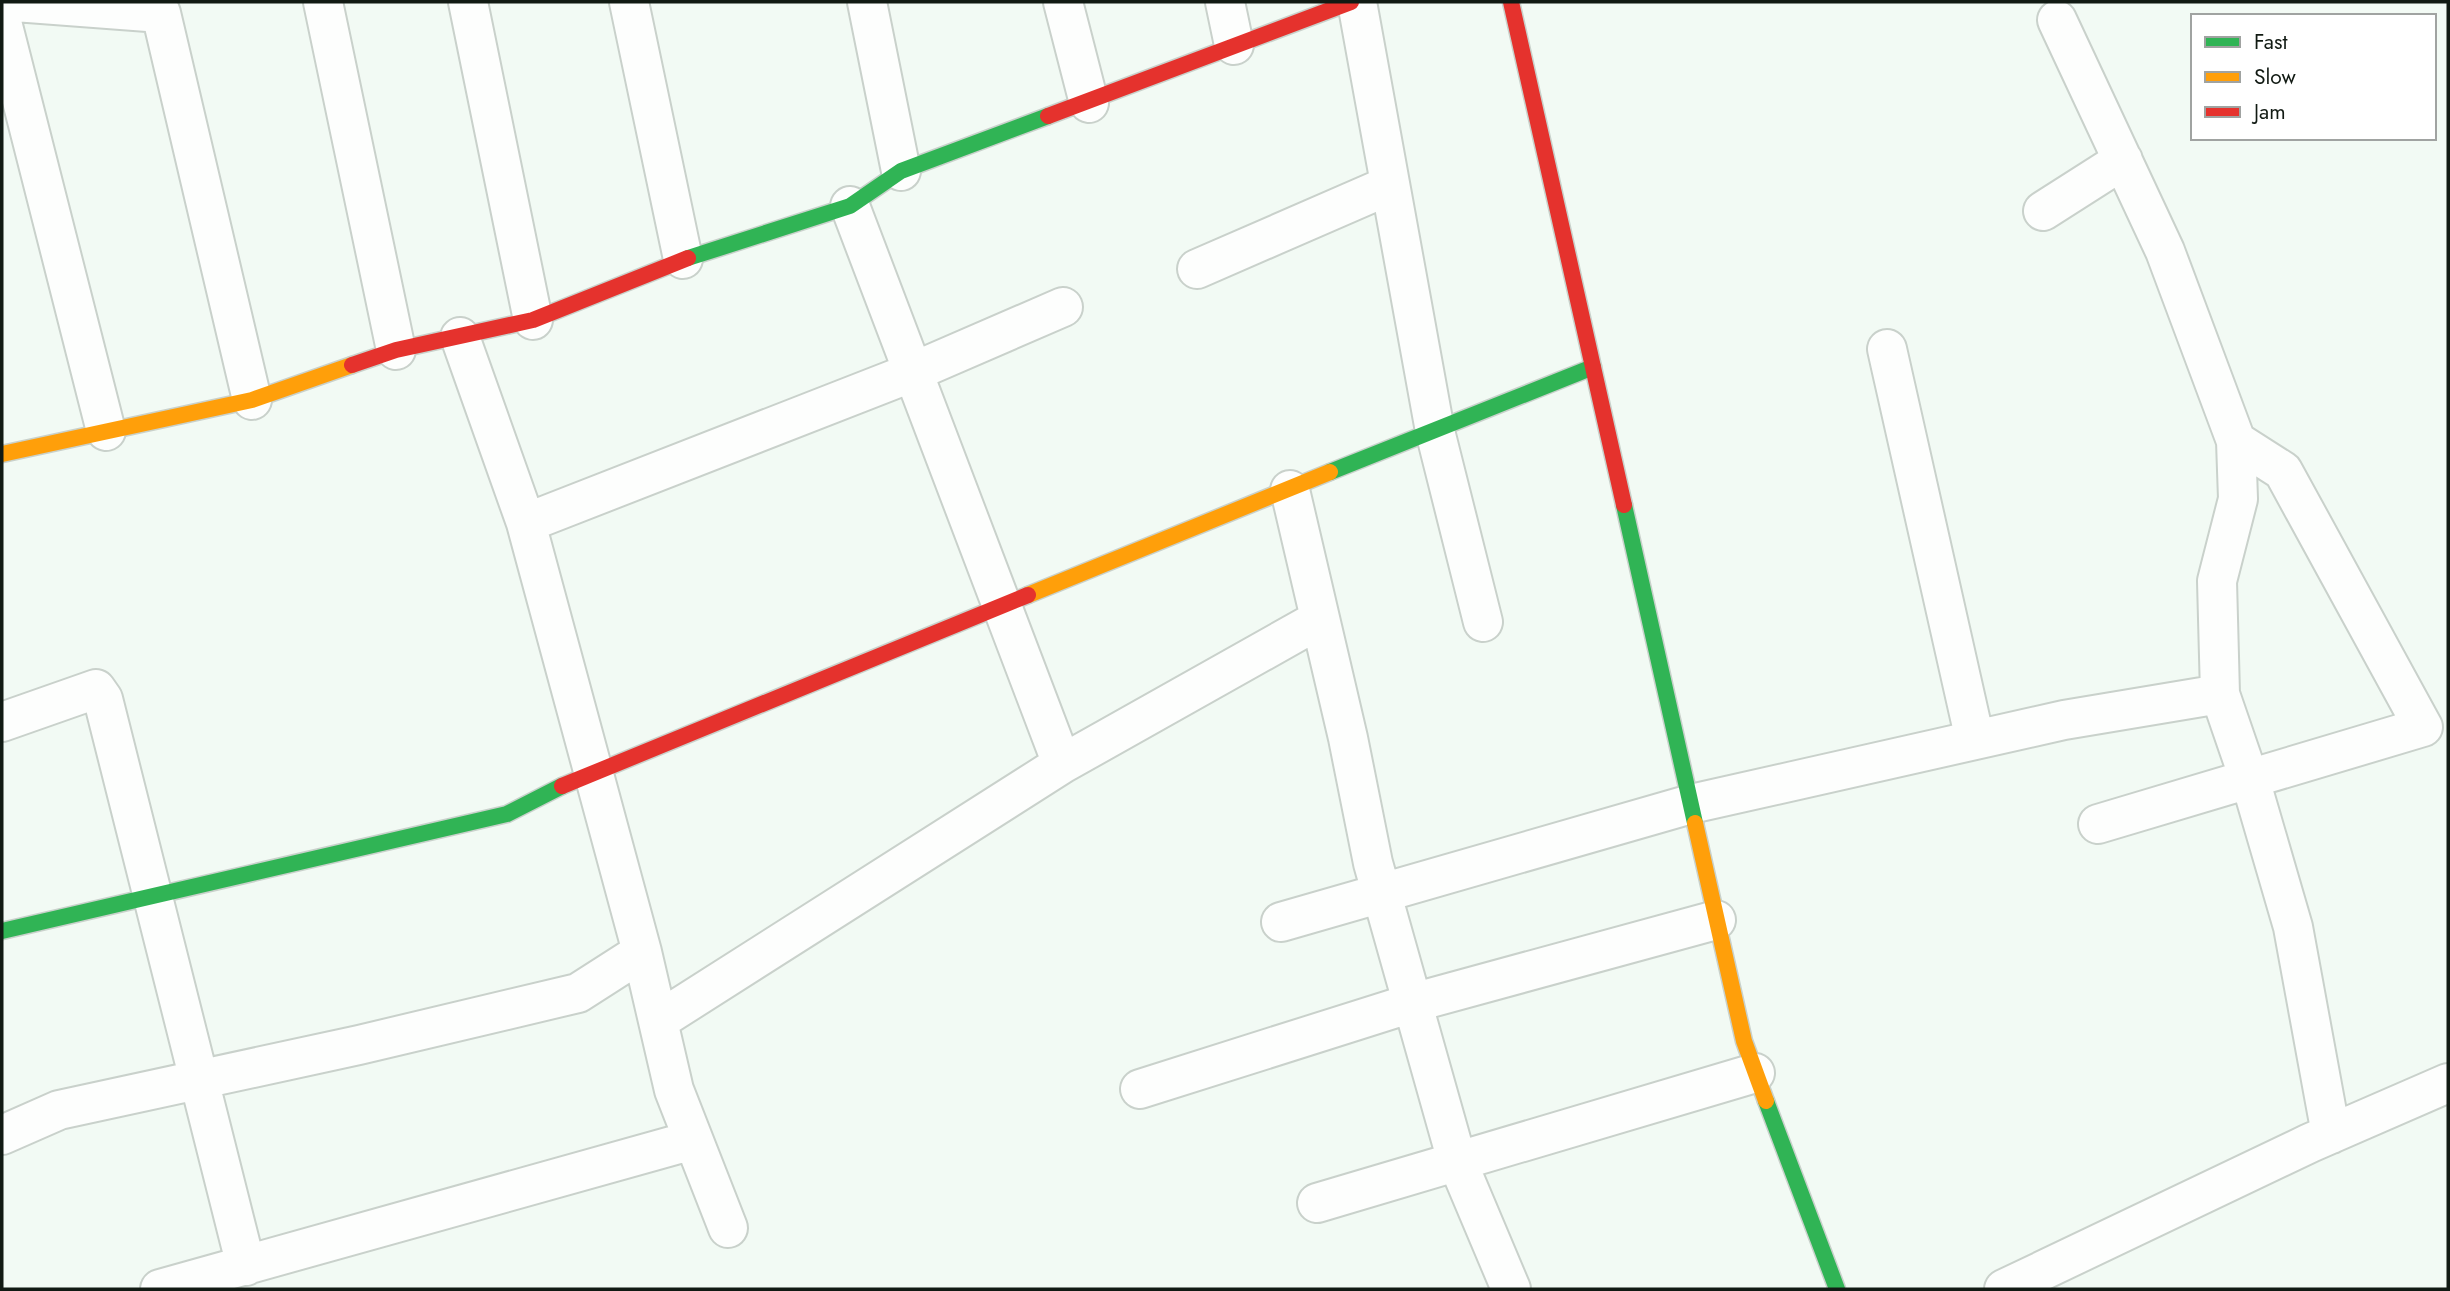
<svg xmlns="http://www.w3.org/2000/svg" width="2450" height="1291" font-family="Jost,sans-serif">
<style>
.lines{fill:none;stroke-linecap:round;stroke-linejoin:round}
.street-casing{stroke:#c9d1cb;stroke-width:42}
.fast-casing{stroke:#c9d1cb;stroke-width:19}
.slow-casing{stroke:#c9d1cb;stroke-width:19}
.jam-casing{stroke:#c9d1cb;stroke-width:19}
.street{stroke:#fdfefd;stroke-width:38}
.fast{stroke:#30b455;stroke-width:16}
.slow{stroke:#ff9f0a;stroke-width:16}
.jam{stroke:#e5322d;stroke-width:16}
</style>
<rect width="100%" height="100%" fill="#f2faf4"/>
<g class="lines">
<defs>
<path id="street" d="M15,2L161,13L252,400
M323,2L396,350
M468,2L533,320
M629,2L683,259
M867,2L901,171
M1063,2L1089,103
M1225,2L1234,45
M1357,2L1435,431L1483,622
M2057,20L2165,251L2236,441L2238,499L2217,581L2220,694L2254,793L2293,927L2331,1134
M2,22L106,431
M850,206L1062,764
M2043,211L2123,160
M1197,269L1390,185
M460,337L526,523L642,952L674,1090L728,1228
M1887,349L1975,740
M1290,490L1348,738L1373,863L1457,1161L1511,1289
M526,523L913,372L1063,307
M2,722L96,689L103,699L246,1266
M2098,824L2423,727L2283,471L2236,441
M1281,922L1691,804L2064,720L2220,694
M658,1021L1062,764L1320,619
M1140,1089L1412,1003L1716,920
M2,1135L59,1110L359,1045L578,993L642,952
M1317,1203L1755,1073
M160,1289L693,1140
M2004,1289L2310,1143L2448,1083"/>
<path id="fast" d="M688,258L850,206L901,171L1048,116
M1330,472L1593,367
M1624,505L1695,823
M2,931L507,814L562,786
M1766,1101L1837,1289"/>
<path id="slow" d="M2,454L252,400L352,365
M1028,595L1330,472
M1695,823L1744,1041L1766,1101"/>
<path id="jam" d="M1511,2L1624,505
M1048,116L1351,2
M352,365L396,350L533,320L688,258
M562,786L1028,595"/>
</defs>
<use href="#street" class="street-casing"/>
<use href="#fast" class="fast-casing"/>
<use href="#slow" class="slow-casing"/>
<use href="#jam" class="jam-casing"/>
<use href="#street" class="street"/>
<use href="#fast" class="fast"/>
<use href="#slow" class="slow"/>
<use href="#jam" class="jam"/>
</g>
<rect width="2450" height="1291" fill="none" stroke="#111a13" stroke-width="7"/>
<rect x="2191" y="14" width="245" height="126" fill="#ffffff" stroke="#a0a3a1" stroke-width="2"/>
<rect x="2205" y="37" width="35" height="10" fill="#30b455" stroke="#a0a3a1" stroke-width="2"/>
<text x="2254" y="49" font-size="21" fill="#111a13">Fast</text>
<rect x="2205" y="72" width="35" height="10" fill="#ff9f0a" stroke="#a0a3a1" stroke-width="2"/>
<text x="2254" y="84" font-size="21" fill="#111a13">Slow</text>
<rect x="2205" y="107" width="35" height="10" fill="#e5322d" stroke="#a0a3a1" stroke-width="2"/>
<text x="2254" y="119" font-size="21" fill="#111a13">Jam</text>
</svg>
